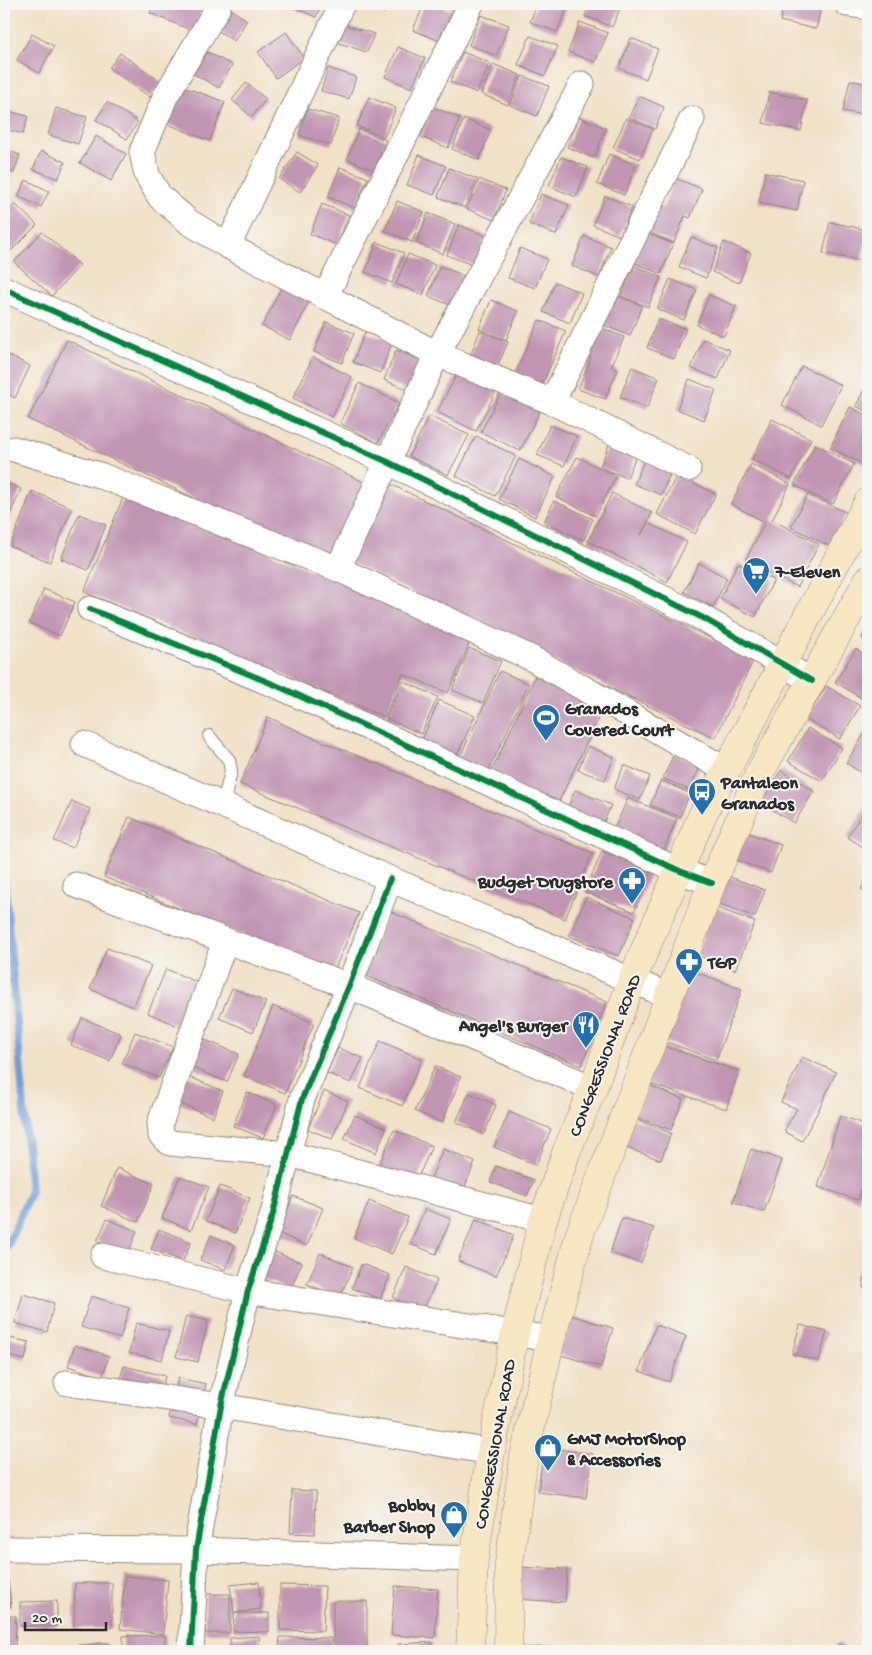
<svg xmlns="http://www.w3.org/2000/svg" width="872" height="1655" font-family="'Gochi Hand',sans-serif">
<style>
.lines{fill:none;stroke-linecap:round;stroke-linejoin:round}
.stream{stroke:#6f9ed8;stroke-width:8}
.building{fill:#c196b3}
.lane-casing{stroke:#8e8678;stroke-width:14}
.street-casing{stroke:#8e8678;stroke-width:27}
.secondary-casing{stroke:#8e8678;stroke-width:29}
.lane{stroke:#fff;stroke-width:12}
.street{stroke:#fff;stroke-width:25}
.secondary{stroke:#f8e7c3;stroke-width:28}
.cycleway-casing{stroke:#f6f6f2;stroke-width:9}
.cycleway{stroke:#00873e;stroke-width:6}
.labels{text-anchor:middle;stroke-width:4;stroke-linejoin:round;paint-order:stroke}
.poi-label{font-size:18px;font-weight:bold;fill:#2b2b2b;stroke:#f6f6f2;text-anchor:start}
.street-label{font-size:18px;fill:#2b2b2b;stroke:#f6f6f2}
</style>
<rect width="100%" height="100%" fill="#f6f6f2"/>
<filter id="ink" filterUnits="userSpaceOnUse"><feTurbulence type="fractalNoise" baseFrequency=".02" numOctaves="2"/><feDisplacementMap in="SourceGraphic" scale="10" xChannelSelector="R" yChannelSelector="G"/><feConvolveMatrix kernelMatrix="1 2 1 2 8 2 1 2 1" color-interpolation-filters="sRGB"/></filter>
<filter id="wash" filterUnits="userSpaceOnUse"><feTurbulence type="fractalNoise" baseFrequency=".0096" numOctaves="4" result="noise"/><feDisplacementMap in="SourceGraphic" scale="20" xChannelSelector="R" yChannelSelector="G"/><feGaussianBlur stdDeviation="1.12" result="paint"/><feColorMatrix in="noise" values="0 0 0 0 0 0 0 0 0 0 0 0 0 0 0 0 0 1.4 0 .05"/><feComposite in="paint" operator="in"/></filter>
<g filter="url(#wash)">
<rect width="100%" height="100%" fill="#f1e1c6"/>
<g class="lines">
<path class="stream" d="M4,873L31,1191L4,1254"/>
</g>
<g id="blocks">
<path class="building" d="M154,4H205L193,31L150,13Z
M288,4H322L316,17L287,5Z
M367,4H389L384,13Z
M424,4H435L453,11L440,41L413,30Z
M537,4H569L557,32L530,22Z
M590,4H622L612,27L585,16Z
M784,4H822L816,29L780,21Z
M230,9L247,20L234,41L217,30Z
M481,15L509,25L496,56L469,45Z
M580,22L608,33L595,62L568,52Z
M342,24L374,34L367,52L336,42Z
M286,32L304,58L276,78L258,52Z
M32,34L54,46L39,73L17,60Z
M530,36L558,46L545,76L518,65Z
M631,38L658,49L646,79L619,68Z
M398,47L425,58L412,88L385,77Z
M207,52L232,65L219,88L194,74Z
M463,52L490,63L477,93L450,82Z
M120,53L161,82L150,97L109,68Z
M493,64L520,75L508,105L481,94Z
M328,68L356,77L349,99L321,91Z
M522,76L549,86L537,116L510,105Z
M850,80L868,84V116L843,111Z
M246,83L266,99L252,117L232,100Z
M179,85L225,102L210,141L165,123Z
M769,92L807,100L801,131L763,123Z
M639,96L664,107L655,129L629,117Z
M369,97L396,108L384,137L357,126Z
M107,102L138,122L127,139L96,120Z
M433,107L460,118L448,148L421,137Z
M56,108L87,117L78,144L48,135Z
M307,109L339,118L331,145L299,135Z
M4,110L28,116L23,134L4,129Z
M579,117L606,128L594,158L567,147Z
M626,118L653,129L640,159L613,148Z
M464,119L491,130L479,160L452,149Z
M359,129L386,140L374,170L347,159Z
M96,136L126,154L111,181L80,163Z
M4,149L20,155L14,173L4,170Z
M41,151L65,162L58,179L33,169Z
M297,152L318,165L300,192L279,179Z
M609,154L636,165L624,195L597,184Z
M419,155L446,166L434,195L407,185Z
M561,157L588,167L576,197L549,186Z
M340,167L368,178L355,208L328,197Z
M449,168L477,179L465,208L438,197Z
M765,172L803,180L797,211L759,203Z
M675,178L702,189L690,218L685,216L674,243L647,232L658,206L663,208Z
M479,179L506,190L494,220L467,209Z
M26,180L49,191L41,207L18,196Z
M541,194L569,205L556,235L529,224Z
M605,196L632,207L620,236L593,225Z
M397,201L424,212L412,242L385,231Z
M15,204L37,225L4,258V215Z
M322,204L349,215L337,245L310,234Z
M428,213L455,224L443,254L416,243Z
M830,222L868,230L861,261L823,253Z
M459,225L486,236L474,266L447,255Z
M42,232L80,265L52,296L14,262Z
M646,233L673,244L661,274L634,263Z
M584,236L611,247L599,277L572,266Z
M691,237L718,248L706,278L679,267Z
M377,242L404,253L392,283L365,272Z
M724,242L751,253L739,283L712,272Z
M520,248L547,259L535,288L508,278Z
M408,254L435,265L423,295L396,284Z
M440,266L467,277L455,307L428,296Z
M634,266L661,277L648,307L621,296Z
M670,279L697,290L684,320L657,309Z
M555,282L582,293L570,323L543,312Z
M283,284L311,298L290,340L262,326Z
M615,295L642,306L630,336L603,325Z
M709,295L736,306L724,336L697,325Z
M491,300L518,311L506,340L479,329Z
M658,319L686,329L674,359L647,348Z
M539,320L566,331L539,391L512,380Z
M326,322L354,333L342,363L314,352Z
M596,326L624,337L611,367L618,370L605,399L578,389L591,358L584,356Z
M480,331L508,342L495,372L468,361Z
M365,332L392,343L380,373L353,362Z
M703,339L730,350L718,379L691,368Z
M67,340L370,485L331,563L28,419Z
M396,350L424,361L411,391L384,380Z
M4,353L30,366L15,398L4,392Z
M313,357L352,377L332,417L293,398Z
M802,366L841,385L821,425L782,405Z
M632,367L659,378L647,408L620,397Z
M458,372L496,391L476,431L437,412Z
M689,379L716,390L704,420L677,409Z
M868,381V412L856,406Z
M359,383L399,403L378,443L340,423Z
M501,392L540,411L520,451L481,432Z
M850,407L868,416V466L830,448Z
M429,416L469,435L448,475L409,456Z
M772,419L811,439L791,479L752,459Z
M550,425L577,436L564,466L537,455Z
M476,436L516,456L495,496L456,476Z
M612,437L639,448L627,478L600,467Z
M815,444L854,464L833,504L794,485Z
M647,454L674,465L661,495L634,484Z
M577,457L616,476L596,516L556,497Z
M519,459L555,477L535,517L499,499Z
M751,464L790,484L772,520L819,544L797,587L745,561L765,522L731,504Z
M677,475L716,494L695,534L657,514Z
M4,482L21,489L8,520L4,518Z
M388,483L754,659L715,738L350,562Z
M32,491L72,508L50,562L10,546Z
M125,493L472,637L448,693L403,674L385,717L84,592Z
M612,493L652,513L641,535L648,523L687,542L667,582L588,541Z
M808,494L847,513L829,546L791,527Z
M554,501L593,519L584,540L544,522Z
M79,514L106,525L88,570L61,559Z
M699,563L727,578L713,607L684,592Z
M738,563L774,580L755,617L720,599Z
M44,589L75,602L60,636L29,623Z
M868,628V642L862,638Z
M469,648L501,661L483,703L452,690Z
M856,649L868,657V702L835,682Z
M500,671L529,684L485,778L456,765Z
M536,674L604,706L555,810L488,779Z
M403,681L438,697L421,734L386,718Z
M826,686L860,706L840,739L806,719Z
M439,700L475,716L453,764L418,749Z
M268,717L307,735L593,853L565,919L240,784Z
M808,728L842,748L822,781L788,761Z
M866,731L868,732V777L846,763Z
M588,746L614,757L605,780L578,770Z
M674,754L701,765L689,790L663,778Z
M624,765L650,776L640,800L614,789Z
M781,770L814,791L794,823L761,803Z
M661,780L690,793L680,817L650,805Z
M575,790L611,805L603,824L567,809Z
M628,798L677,818L662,855L612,834Z
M72,801L90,809L73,848L54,841Z
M868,804V850L847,837Z
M129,817L359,913L333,973L104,877Z
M738,829L781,845L771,873L728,857Z
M602,851L651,871L634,912L585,892Z
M722,874L765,890L755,917L712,901Z
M868,877V894L861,889Z
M586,897L635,918L619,956L569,936Z
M712,906L755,922L735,970L697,955Z
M389,911L607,1002L581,1066L362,974Z
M107,948L151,966L133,1007L90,989Z
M166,969L204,985L185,1029L148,1013Z
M690,970L742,989L716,1060L664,1041Z
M232,988L266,1002L253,1032L219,1018Z
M273,1006L314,1023L285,1093L244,1076Z
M82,1018L121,1034L110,1061L71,1045Z
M135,1032L173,1047L159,1078L122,1063Z
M198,1037L239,1054L227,1082L186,1065Z
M380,1041L422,1059L402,1106L360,1088Z
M660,1045L739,1071L726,1109L647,1083Z
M338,1048L363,1058L351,1083L327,1073Z
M802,1057L836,1072L818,1111L802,1141L784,1131L797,1109L781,1102Z
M435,1066L461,1077L442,1123L415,1111Z
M187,1076L223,1091L213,1117L176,1102Z
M648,1085L683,1099L671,1130L635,1117Z
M324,1091L348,1101L332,1139L308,1129Z
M247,1092L277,1105L263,1138L233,1126Z
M469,1093L496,1105L484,1134L456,1122Z
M509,1112L551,1129L536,1165L494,1147Z
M355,1115L386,1128L376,1153L344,1139Z
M840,1116L868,1125V1169L858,1200L818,1187Z
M632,1118L671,1133L661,1160L621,1146Z
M394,1130L432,1146L416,1182L378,1167Z
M443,1149L475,1162L463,1191L431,1178Z
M751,1149L782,1160L764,1212L733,1202Z
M496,1166L534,1180L527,1196L490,1182Z
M117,1168L154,1184L138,1222L101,1206Z
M180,1176L209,1187L191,1230L162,1218Z
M220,1186L250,1198L235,1233L206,1221Z
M293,1196L323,1208L307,1246L278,1233Z
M369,1201L408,1217L392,1254L354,1238Z
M425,1209L451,1219L436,1254L410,1244Z
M622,1218L654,1228L641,1263L610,1253Z
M107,1219L137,1231L128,1254L97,1241Z
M476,1219L514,1235L496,1276L458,1261Z
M159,1229L191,1242L183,1261L151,1249Z
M211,1235L235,1245L225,1270L200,1260Z
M273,1251L302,1263L290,1290L261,1278Z
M320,1253L353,1267L340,1297L307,1284Z
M867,1259H868V1289L863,1288Z
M362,1264L390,1275L380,1299L352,1288Z
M406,1267L437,1280L423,1311L393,1298Z
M23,1294L54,1303L47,1332L15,1323Z
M91,1296L129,1308L120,1339L81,1327Z
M570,1315L613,1328L601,1367L558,1354Z
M186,1316L208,1321L198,1362L176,1357Z
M136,1323L169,1331L162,1360L129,1353Z
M656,1325L686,1336L669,1382L639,1371Z
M800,1325L827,1332L819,1361L792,1354Z
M4,1337L29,1342L25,1360L4,1355Z
M75,1345L109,1356L102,1377L68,1366Z
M124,1366L165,1376L161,1392L119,1382Z
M178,1378L206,1384L197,1424L169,1418Z
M544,1447L593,1454L586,1498L538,1492Z
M292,1490L316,1491L315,1534L290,1533Z
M515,1567L567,1569L565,1602L513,1599Z
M125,1576L168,1580L163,1634L120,1629Z
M8,1579L11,1607L4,1608V1580Z
M259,1582L261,1609L234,1613L230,1585Z
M75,1583H112V1628H74Z
M280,1585L325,1586L323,1631L280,1630Z
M395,1586L438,1589L435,1638L391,1635Z
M205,1594H230V1633H205Z
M57,1601V1626H20V1602Z
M333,1601H367V1651H333Z
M234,1613H269V1632L233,1631Z
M4,1616H16L15,1651H4Z
M165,1635V1651H123V1636Z
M259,1636L260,1651H231L230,1638Z
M280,1637L331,1638L330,1651H279Z
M432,1642V1651H399L398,1644Z
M107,1643V1651H77V1645Z
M839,1643L849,1651H832Z
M574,1646V1651H516V1648Z"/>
</g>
</g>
<g filter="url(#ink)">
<use href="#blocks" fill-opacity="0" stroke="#8e8678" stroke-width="1"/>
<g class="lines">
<defs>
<path id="lane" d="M209,736L229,760L231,771L223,804"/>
<path id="street" d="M342,4L228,246L437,354L552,402L688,469
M847,4L868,7
M218,7L165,97L142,152L147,175L160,197L189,222L228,246
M4,289L388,462L703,618L812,681
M325,297L471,4
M552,402L692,119
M14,449L99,475L338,569L531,658L726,770
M338,569L437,354L582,84
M90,609L280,687L680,871L712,883
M84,744L390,879L669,996
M76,885L349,986L593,1088
M225,941L160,1123L161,1135L170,1143L289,1154L543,1220
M103,1256L248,1291L551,1339
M67,1383L221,1406L491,1452
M4,1549L196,1550L474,1559
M191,1651L196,1550L221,1406L248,1291L273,1214L302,1099L349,986L390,879"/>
<path id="secondary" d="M470,1651L474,1559L491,1452L515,1333L543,1220L567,1150L593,1088L632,980L702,816L868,502
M508,1651L509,1563L524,1457L551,1339L580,1233L712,883L758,776L868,580"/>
</defs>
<use href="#lane" class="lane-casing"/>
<use href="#street" class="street-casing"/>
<use href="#secondary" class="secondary-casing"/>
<use href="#lane" class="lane"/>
<use href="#street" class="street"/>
<use href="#secondary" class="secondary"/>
<defs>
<path id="cycleway" d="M4,289L388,462L703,618L812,681
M90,609L280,687L680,871L712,883
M191,1651L196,1550L221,1406L248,1291L273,1214L302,1099L349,986L390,879"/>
</defs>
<use href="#cycleway" class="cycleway-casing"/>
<use href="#cycleway" class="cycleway"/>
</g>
</g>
<defs>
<symbol id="supermarket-pin" viewBox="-11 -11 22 30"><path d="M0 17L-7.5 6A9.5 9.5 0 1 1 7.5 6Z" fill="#1f6fb2" stroke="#f6f6f2"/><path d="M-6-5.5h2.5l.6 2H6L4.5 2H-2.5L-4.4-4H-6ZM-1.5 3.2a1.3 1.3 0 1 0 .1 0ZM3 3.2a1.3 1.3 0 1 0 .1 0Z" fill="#fff"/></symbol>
<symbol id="stadium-pin" viewBox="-11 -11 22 30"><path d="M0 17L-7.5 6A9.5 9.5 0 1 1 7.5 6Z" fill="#1f6fb2" stroke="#f6f6f2"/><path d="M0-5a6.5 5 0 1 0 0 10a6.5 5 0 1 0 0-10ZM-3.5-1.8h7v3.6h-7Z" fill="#fff"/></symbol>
<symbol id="bus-pin" viewBox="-11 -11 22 30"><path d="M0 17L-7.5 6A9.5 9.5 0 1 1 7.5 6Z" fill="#1f6fb2" stroke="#f6f6f2"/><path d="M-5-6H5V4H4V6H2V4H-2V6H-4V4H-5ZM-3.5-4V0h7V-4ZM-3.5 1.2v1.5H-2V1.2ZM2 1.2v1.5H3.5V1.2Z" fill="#fff"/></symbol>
<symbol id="pharmacy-pin" viewBox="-11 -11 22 30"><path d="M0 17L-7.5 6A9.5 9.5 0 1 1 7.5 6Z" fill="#1f6fb2" stroke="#f6f6f2"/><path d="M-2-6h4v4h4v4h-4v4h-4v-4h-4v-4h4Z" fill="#fff"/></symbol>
<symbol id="restaurant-pin" viewBox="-11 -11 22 30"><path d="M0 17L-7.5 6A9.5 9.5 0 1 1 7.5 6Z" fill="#1f6fb2" stroke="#f6f6f2"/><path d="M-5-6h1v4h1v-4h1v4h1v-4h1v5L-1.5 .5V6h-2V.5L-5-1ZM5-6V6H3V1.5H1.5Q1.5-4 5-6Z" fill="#fff"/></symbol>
<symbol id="shop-pin" viewBox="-11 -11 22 30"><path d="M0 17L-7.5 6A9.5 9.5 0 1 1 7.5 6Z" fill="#1f6fb2" stroke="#f6f6f2"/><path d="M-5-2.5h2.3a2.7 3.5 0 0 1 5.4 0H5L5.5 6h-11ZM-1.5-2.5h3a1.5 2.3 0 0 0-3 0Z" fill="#fff"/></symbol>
</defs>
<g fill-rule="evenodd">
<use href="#supermarket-pin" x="740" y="555" width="32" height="43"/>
<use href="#stadium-pin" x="530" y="702" width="32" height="43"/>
<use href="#bus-pin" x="686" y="776" width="32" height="43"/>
<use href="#pharmacy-pin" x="616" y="865" width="32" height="43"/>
<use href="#pharmacy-pin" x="673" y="946" width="32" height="43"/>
<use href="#restaurant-pin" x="570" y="1009" width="32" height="43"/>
<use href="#shop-pin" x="532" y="1432" width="32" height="43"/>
<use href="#shop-pin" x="438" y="1499" width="32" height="43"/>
</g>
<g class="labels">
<g class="poi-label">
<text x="775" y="577">7-Eleven</text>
<text x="565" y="714">Granados<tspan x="565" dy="21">Covered Court</tspan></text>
<text x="721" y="788">Pantaleon<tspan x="721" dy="21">Granados</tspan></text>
<text x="613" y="887" text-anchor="end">Budget Drugstore</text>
<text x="708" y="968">TGP</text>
<text x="567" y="1031" text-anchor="end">Angel's Burger</text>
<text x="567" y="1444">GMJ MotorShop<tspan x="567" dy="21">&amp; Accessories</tspan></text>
<text x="435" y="1511" text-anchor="end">Bobby<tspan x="435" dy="21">Barber Shop</tspan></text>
</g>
<g class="street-label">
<text transform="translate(604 1055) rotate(-69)" y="6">CONGRESSIONAL ROAD</text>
<text transform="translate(494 1444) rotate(-80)" y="6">CONGRESSIONAL ROAD</text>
</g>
</g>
<rect width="872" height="1655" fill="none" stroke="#f6f6f2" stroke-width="20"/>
<path d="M25 1622v8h81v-8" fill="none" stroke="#2b2b2b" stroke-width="2.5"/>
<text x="32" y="1622" font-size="15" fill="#2b2b2b" stroke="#f6f6f2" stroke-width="4" paint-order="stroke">20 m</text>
</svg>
